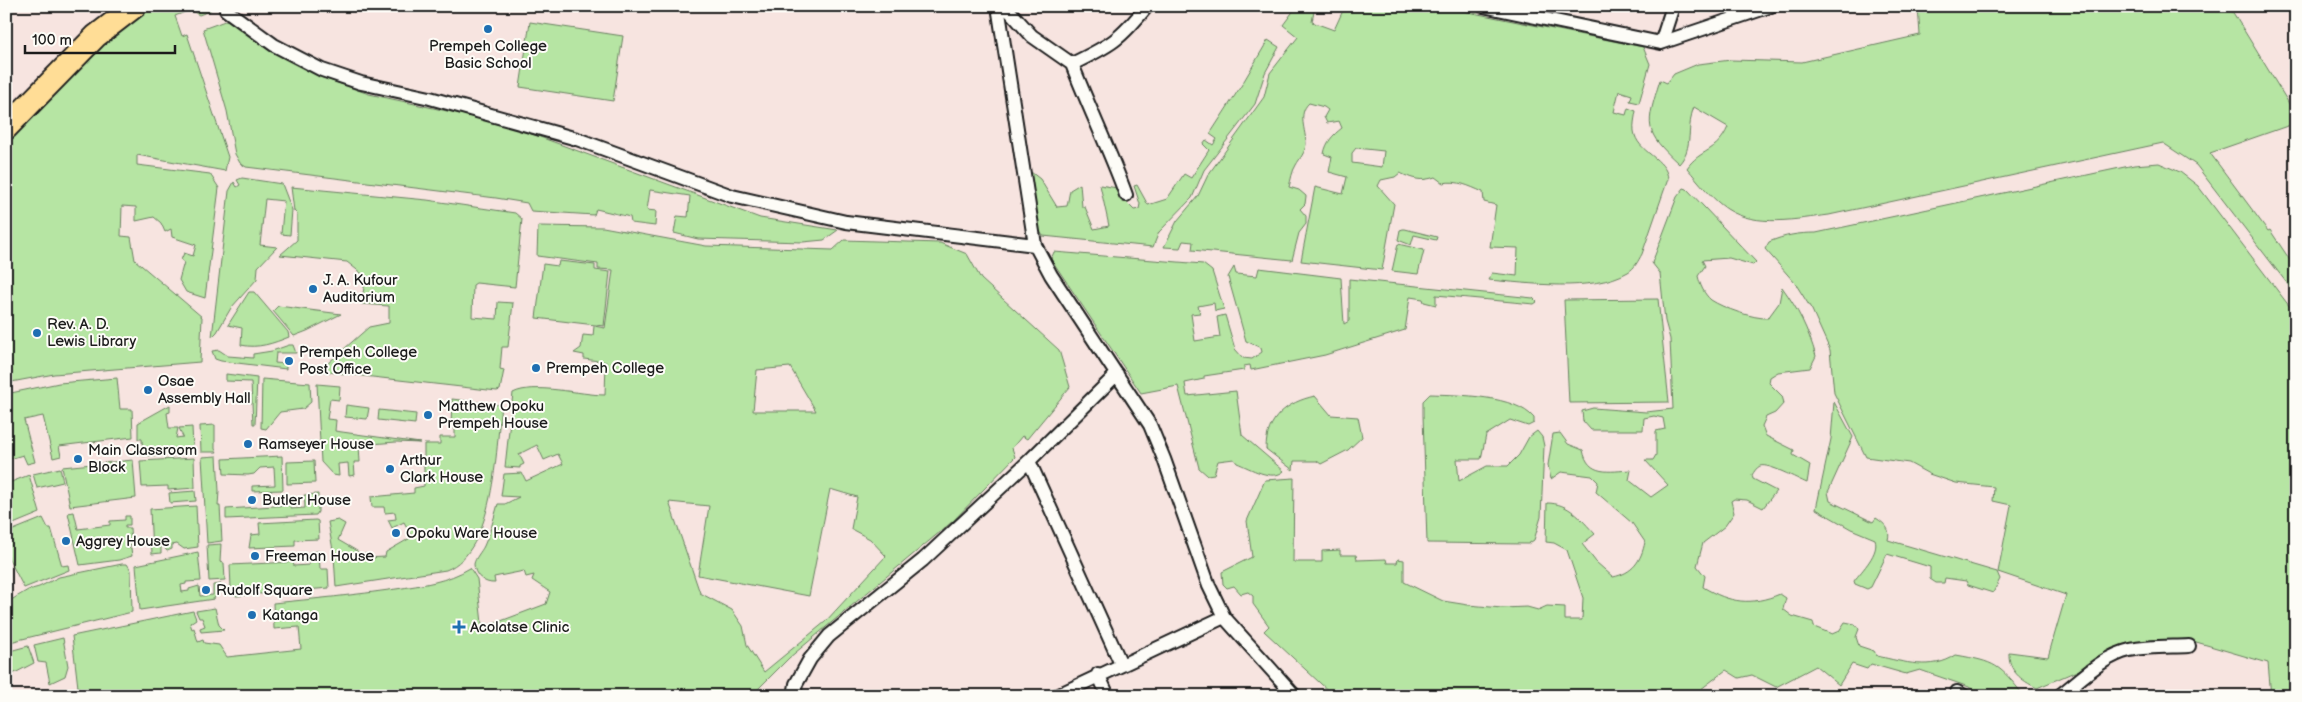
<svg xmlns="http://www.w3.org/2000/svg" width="2302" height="702" font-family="'Balsamiq Sans',sans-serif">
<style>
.green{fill:#b6e5a3;stroke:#698060;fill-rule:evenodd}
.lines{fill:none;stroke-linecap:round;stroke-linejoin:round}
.street-casing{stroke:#1c1c1c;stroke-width:16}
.highway-casing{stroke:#1c1c1c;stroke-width:26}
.street{stroke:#fdfcf7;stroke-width:12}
.highway{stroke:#ffdd96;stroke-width:22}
.poi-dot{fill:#1f6fb2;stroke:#fdfcf7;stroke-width:2}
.labels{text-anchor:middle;stroke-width:4;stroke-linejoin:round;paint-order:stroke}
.poi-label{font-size:15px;fill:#1c1c1c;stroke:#fdfcf7;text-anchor:start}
</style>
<rect width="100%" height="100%" fill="#f7e4e0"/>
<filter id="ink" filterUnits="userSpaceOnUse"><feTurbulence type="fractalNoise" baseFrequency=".02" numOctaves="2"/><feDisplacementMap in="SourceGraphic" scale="10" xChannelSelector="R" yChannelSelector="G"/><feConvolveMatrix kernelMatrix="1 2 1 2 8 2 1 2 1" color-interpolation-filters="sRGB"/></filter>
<g filter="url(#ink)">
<path class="green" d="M147,6H211L210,11L199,15L190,10L175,16L182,36L187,34L228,157L225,171L137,155V165L210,174L219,188L205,298L186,292L179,280L184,262L181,260L184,253L193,256L196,245L172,237L171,229L165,232L161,223L154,217L136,221V207L122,206L121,236L131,237L135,260L202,317L200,362L54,374L6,383V137L113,30Z
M1297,6H1315L1312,22L1334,30L1345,6H1438L1643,47L1650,64L1639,103L1630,101L1632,95L1619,91L1614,112L1626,115L1628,108L1636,111C1635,117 1633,125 1634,131C1637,153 1667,158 1668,179L1642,254C1638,261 1635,268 1628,272C1592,293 1528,283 1488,280L1492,273L1517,276L1518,248L1490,247L1496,205L1484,202L1483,192C1469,186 1457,180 1443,183L1435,177C1421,182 1413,179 1400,173L1395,177L1381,180L1378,186L1394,204L1382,270L1301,261L1315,187L1343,194L1347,177L1329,172L1332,157L1324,154C1326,142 1333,135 1342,128L1339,121L1327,123L1324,117L1328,110L1324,107L1309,103C1297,114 1306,130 1306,144C1305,153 1300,158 1296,165C1292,171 1291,180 1289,187L1299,190L1306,196L1305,204L1300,209L1306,216V224L1299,233L1292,260L1192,250L1193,242L1183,241L1180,248L1164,247L1177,221L1198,196L1208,175L1264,97L1270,73L1298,37L1283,25ZM1356,148L1384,151L1382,167L1352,163V153Z
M1918,6H2229L2296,115V123L2210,153L2268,231L2270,230L2296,269V295L2196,165L2163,143L1829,215C1798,219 1756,228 1727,209C1712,199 1699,182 1687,168C1700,149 1717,153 1728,127L1694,107C1686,126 1694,148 1679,164C1643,131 1646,126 1660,80L1667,83L1674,74L1698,64L1731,60L1802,62L1920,35Z
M233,18L273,51L323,78L369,94L502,123L760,218L838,230L824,240L803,242L698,239L674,233L677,216L688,217L690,196L650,190L647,210L656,211L655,226L631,223L630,217L596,209L594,215L531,211L527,203L496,198L246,167L240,163L235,154L227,111L203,29Z
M530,22L623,36L613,101L520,87Z
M1268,40L1279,47L1265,73L1255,104L1204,170L1192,198L1159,232L1153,247L1043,236L1037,227L1031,172L1040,179L1057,207L1067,206L1070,190L1080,184L1082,207H1085L1094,229L1109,226L1100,185L1117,188L1125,201L1134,210L1139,209L1140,204L1134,186L1137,185L1148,205L1167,199L1184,174L1191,178L1209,150L1203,144L1206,140L1213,145L1217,139L1210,134L1241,86Z
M2159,163L2180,172L2198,186L2296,315V696H2271L2268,663L2186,639L2140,644L2037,688C2021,680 2008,671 2009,652L2048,657L2066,595L1998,572L2011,505L1993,501L1994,487L1956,483L1929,474L1909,463L1866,457L1834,393L1830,350L1812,310L1795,283L1765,249L1769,242C1785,235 1799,233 1816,233L2134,165Z
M242,178L282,184L292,210L290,235L281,234L284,201L265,199L260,245L277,247L258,267L257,279L231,308L217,332L212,337L229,191L234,182L237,187L240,185L237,180Z
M291,187L427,200L515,213L522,219L515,287L476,283L473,285L472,317L497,319L498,302L513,303L508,347H502L500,369L504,370L500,390L497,391L319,371L369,327L389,323V306L361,304L366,277L347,262L280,255L297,240V214L294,211Z
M1684,188L1687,189L1756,262L1753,265L1729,258L1702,260L1705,266L1698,276C1700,285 1704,294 1711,300C1723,308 1754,319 1768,318L1779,303L1782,287C1798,309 1808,329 1816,356L1810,368L1778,372L1770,377L1769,383L1782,396L1784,403L1775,413L1766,417L1762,426L1766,436L1794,450L1793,455L1810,465L1807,483C1797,479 1769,463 1760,466C1756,468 1754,472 1752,475L1753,479L1776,491L1763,508L1747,500L1734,499L1731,501L1734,513L1725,526L1703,543L1697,566L1705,576L1703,587C1730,603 1751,606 1780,594L1786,598L1783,609L1792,616L1813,622L1814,627L1832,634L1839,631L1845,622L1855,624L1859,629L1856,637L1859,646L1874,651L1877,656C1904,662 1932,671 1956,655C1996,662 1999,664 2024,696H1981L1969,687L1920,670L1906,674L1871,664L1867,669L1852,664L1839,685L1816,666L1776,687L1752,675L1739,678L1726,670L1692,696H1334L1264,631L1269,626L1253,604V596L1248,592L1241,594L1234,586L1227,588L1223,584L1222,572L1252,557L1247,521L1265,480L1294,478L1293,562H1322V551L1340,550V555H1356L1357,560L1386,559L1387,563H1397L1398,559L1404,560V582L1443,601L1468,605L1502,608L1527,607L1538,610L1547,606L1565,607V620H1582L1583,598L1567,550L1554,543L1546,542L1547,503C1569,503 1581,519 1595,534L1582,544L1596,562L1613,577C1633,573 1641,561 1645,542L1632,523L1596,492L1598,482L1592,476L1569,473L1561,472L1551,479L1548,465L1553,434L1560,433L1568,444L1583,450C1588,477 1610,471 1631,470L1629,480L1651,497L1668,485L1645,460H1653L1656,455V431L1665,429L1663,418L1654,416L1644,418L1643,430H1591L1583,421L1582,411L1593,408L1646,412L1673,409L1670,339L1665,321L1660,273L1652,263L1677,197Z
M538,226L603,227L706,246L833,250L844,240L940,243L967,254L981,279L1059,350L1070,387L1027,439L1022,436L1012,448L1015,457L953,521L789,658L751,696H79L72,636L193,611L196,619L190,623L192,629L194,628L198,642L203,640L204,643L219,645L227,657L301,649L299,627L274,629L273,603C314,599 355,595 396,589C422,585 447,582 470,568L477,579L483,632L485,627L546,604L550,592L532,580L534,575L526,577L524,571L494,577L495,583C484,584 474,575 474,564C475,558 481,552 484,546C490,533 494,518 498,504H505L519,497L501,496L504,474L522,473L526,481L563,464L558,454L544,460L537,445L519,454L524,464L520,466V468L505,467L513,393C534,382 581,395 605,395L606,362L584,359V355L574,353L581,348L583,335L593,336L594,326L605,328L613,270L598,269V264L537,256ZM790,367L816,411H753L757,370ZM830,489L857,497L851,529L870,539L886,556L825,622L764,672L747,645L743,626L732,610L700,593L669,502L709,506L698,575L809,596Z
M1403,229H1405L1437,237L1436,240L1414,235L1411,245L1398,240L1400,230Z
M1398,244L1424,250L1418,274L1392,271Z
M1054,252L1203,264L1212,271L1224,309L1215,311L1214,303L1198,306L1200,313L1191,314L1195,341L1220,337L1217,317L1225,315L1235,349L1243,358L1252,359L1262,352L1261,348L1246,341L1228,277L1234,267L1236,274L1257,276L1259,268L1341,278L1344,324L1349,321V279L1533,298L1537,302L1534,304L1436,295V305L1424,302L1423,299L1410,297L1405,330L1325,355L1251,370L1250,365L1244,366V370L1204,376V379L1185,383L1187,396L1236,391L1242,435L1284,471C1272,482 1250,468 1237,463L1234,459L1218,461L1214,474L1207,475L1199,468L1178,386L1141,393L1051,259Z
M559,261L595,265V270L610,272L604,326L536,318L543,264L558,266Z
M249,292H254L288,332L289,337C274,343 258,349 241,345L242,328L228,325Z
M1658,299L1669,402L1569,403L1564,300Z
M278,306L341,314L307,331L294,336L273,311Z
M289,345H293L296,353H276L275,363L286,364V369L221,361L215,359L212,351L219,350L228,356L253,358V354L272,351Z
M226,374L257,378L255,424H253L251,382L226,381Z
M117,378L120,409H132L133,437L59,446L61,456L53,458L43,416L24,420L35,462L27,464L23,455L6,460V394L59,383Z
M262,379L310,383L311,402L303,409L280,412L266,429L261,428Z
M317,384L340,386L339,400L330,399L327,419L336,420L335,431L420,443L396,442L359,445L360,462H354L355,475L349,476L348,463L338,464L339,476L333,475L321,462Z
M1430,394C1459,395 1515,395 1534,418V423L1528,426L1510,420L1486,435L1481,459H1457L1459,481L1487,466H1508L1519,455L1529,437L1537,431L1542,437L1544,446L1541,517L1534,540L1528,544L1427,543L1423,415V401Z
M1315,396L1331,415L1358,417L1362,437L1348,450L1321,464L1317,461H1294L1293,470L1266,449C1266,418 1287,402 1315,396Z
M452,399L501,405C496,449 495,551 446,570L336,587L334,556L328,522L338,520L345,524L338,540L362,554H368V558L385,557L386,552L412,537L404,522L392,528L388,520L396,519L395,512L385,513L384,507H372L371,497L414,493V488L424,486V444H440V437H455V428H451Z
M1834,402L1853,437L1828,492L1830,501L1873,522L1876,518C1885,524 1891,529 1888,540L1997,572L2000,579L1993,593L1968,585L1966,581L1945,578L1944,583H1936L1930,579V567L1887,554L1871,587L1867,589L1855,584L1854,581C1862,570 1880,553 1875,539L1851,529L1816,509L1831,439Z
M170,405V412L167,413L169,428H178L176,438L183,437L179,428L192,427L193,448L188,449V454L143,456L142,439H138V423Z
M346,405L369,408L367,419L345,417Z
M379,410L416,414L415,424L378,420Z
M215,425V449L217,452H201L200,426Z
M217,456L219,491L218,506H220L222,541L207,543L202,457Z
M282,456L283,490L252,491V486L275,485L274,467L260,468L254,474L248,475L224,474L223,459Z
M194,458L195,488L168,490V486L142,487L140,461Z
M133,460L136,498L70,506L62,467Z
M314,461L315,483L287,484V462Z
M60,468L63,482L37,488L33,474Z
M29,475L40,513L6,527V484Z
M195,491L196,501L170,503L169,493Z
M318,494V512L316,515L226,519V509L291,505V509L305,508L304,495Z
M196,506L198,547L184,549L177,544L172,545V549L167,551L163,546L161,548V553L152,554L150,509Z
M74,512L78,529L110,525V521L125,520V516H130V525H125V528H130L131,546H126V548H131L132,556L119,560L80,565L68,513Z
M43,518L48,528H51L62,566L68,565L69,570L24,588L6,553V533Z
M316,520L318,521L319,539L295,540V546L249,548L251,535L260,534L259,523Z
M221,544L220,562L224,563L225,580L209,581L207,545Z
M319,551L320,569H328L329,588L236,596L231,588L230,565L293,562L294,566L309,565V552Z
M198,552L201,581L186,582V584L181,585L182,592L189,591V589L199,586L200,596L213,595V585L221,584L214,599L140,610L136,565Z
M122,564H127L131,570L132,612L6,643V603L28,590L39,587L59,577Z
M215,608L219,625L224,630L201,632L200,628L205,626L202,618H199L196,611Z
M63,638L68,666L65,676L50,683L46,663L38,662L34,645Z
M28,646L34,663L7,677L6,652Z"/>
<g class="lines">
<defs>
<path id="street" d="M998,6L1035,245L1051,275L1150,425L1164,459L1209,586L1224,617L1295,696
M1005,6L1032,36L1072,64C1111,45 1120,40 1147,6
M1483,6L1661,43L1771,6
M226,10L274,45L322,70L361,83L430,98L577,139L732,196L846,222L1035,245
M1661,43L1673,6
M1072,64C1089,108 1110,151 1126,195
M1029,461L1121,664
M1098,674L1108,696
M1957,692L1964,696
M794,696L796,684L810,659L829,636L923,560L1029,461L1117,374
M1056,696L1224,617
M2059,696C2080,680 2103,656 2130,650C2149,646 2170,647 2189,646"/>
<path id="highway" d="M6,128L96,36L135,6"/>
</defs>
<use href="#street" class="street-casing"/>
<use href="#highway" class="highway-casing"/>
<use href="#street" class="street"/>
<use href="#highway" class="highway"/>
</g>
</g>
<g class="poi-dot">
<circle cx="488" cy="29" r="5"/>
<circle cx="313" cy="289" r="5"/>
<circle cx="37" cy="333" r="5"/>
<circle cx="289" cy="361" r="5"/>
<circle cx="536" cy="368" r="5"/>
<circle cx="148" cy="390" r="5"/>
<circle cx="428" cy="415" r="5"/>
<circle cx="248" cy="444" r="5"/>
<circle cx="78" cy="459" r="5"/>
<circle cx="390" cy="469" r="5"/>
<circle cx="252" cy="500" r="5"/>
<circle cx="396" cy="533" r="5"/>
<circle cx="66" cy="541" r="5"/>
<circle cx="255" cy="556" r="5"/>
<circle cx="206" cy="590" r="5"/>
<circle cx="252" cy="615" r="5"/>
<path d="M456.5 619.5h5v5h5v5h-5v5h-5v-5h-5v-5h5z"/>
</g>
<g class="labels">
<g class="poi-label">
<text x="488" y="51" text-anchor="middle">Prempeh College<tspan x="488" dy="17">Basic School</tspan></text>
<text x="323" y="285">J. A. Kufour<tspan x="323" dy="17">Auditorium</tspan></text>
<text x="47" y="329">Rev. A. D.<tspan x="47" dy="17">Lewis Library</tspan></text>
<text x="299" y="357">Prempeh College<tspan x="299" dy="17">Post Office</tspan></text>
<text x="546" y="373">Prempeh College</text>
<text x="158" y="386">Osae<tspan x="158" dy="17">Assembly Hall</tspan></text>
<text x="438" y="411">Matthew Opoku<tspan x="438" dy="17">Prempeh House</tspan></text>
<text x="258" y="449">Ramseyer House</text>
<text x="88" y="455">Main Classroom<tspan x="88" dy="17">Block</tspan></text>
<text x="400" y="465">Arthur<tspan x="400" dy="17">Clark House</tspan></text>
<text x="262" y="505">Butler House</text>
<text x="406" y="538">Opoku Ware House</text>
<text x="76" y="546">Aggrey House</text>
<text x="265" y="561">Freeman House</text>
<text x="216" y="595">Rudolf Square</text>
<text x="262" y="620">Katanga</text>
<text x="470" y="632">Acolatse Clinic</text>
</g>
</g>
<rect width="2302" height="702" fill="none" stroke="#fdfcf7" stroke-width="25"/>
<rect x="12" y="12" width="2277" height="677" fill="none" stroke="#1c1c1c" stroke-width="2" filter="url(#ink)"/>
<path d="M25 45v8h150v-8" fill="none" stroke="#1c1c1c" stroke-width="2.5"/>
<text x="32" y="45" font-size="15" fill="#1c1c1c" stroke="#fdfcf7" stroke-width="4" paint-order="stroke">100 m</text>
</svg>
